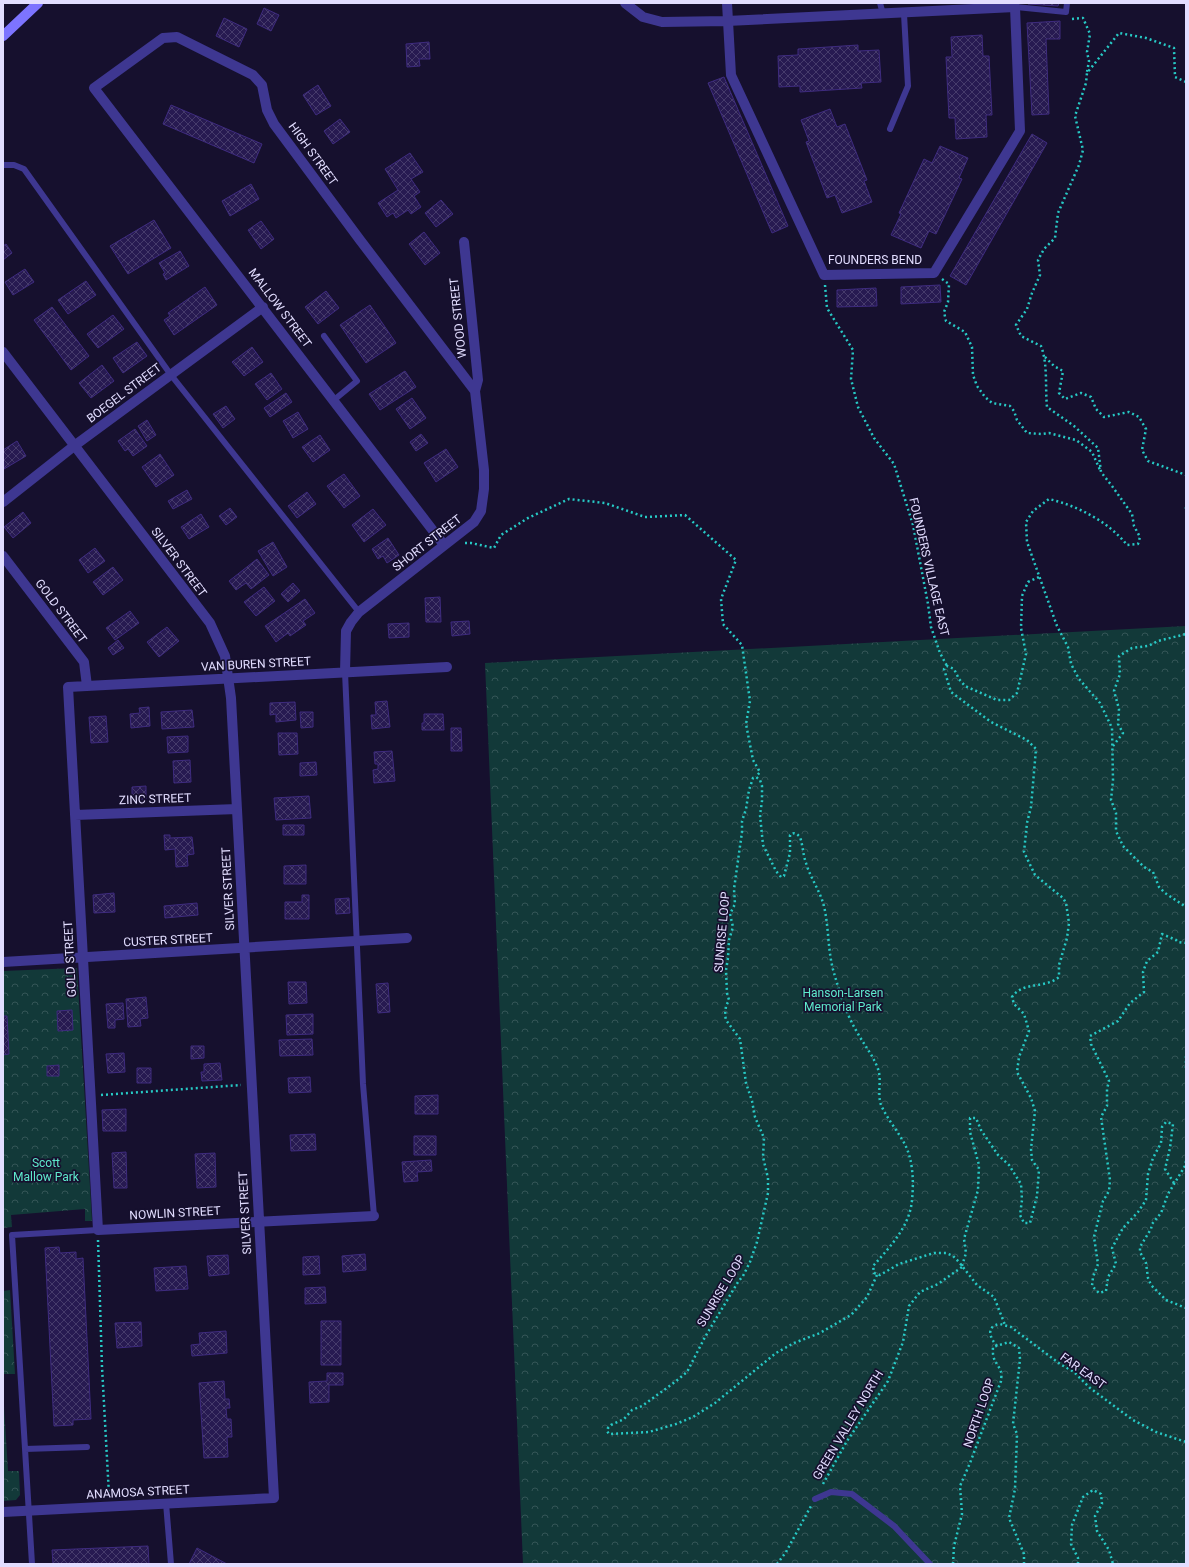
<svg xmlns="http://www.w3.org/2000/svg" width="1189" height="1567" font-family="Roboto,sans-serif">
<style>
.park{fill:url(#park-crowns)}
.building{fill:url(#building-cross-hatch);stroke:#3e2b7f}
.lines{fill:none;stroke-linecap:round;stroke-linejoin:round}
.path{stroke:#27c9c5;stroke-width:2.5;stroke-dasharray:2 3;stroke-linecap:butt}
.lane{stroke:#3e3791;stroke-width:6}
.street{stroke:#3e3791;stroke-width:10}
.secondary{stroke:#7d74ff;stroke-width:10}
.labels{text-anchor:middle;stroke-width:3.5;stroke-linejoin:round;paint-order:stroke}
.street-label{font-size:12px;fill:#e2ddff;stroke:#16102e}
.park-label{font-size:12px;fill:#5eeacc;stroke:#16102e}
</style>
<defs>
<pattern id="park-crowns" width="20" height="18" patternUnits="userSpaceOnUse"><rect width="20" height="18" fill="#123939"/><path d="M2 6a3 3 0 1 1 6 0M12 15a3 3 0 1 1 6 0" fill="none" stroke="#345557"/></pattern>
<pattern id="building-cross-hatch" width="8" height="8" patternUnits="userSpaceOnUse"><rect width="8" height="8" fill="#271a51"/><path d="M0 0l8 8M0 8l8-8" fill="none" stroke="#463b6b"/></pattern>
</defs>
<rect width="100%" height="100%" fill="#16102e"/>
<path class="park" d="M1186,626V1564H523L485,663Z
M77,968L92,1221H85V1209L11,1215L12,1227L3,1228V971Z
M10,1290L15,1374H3V1291Z
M3,1390L8,1471H19L20,1495L16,1500L3,1501Z"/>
<path class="building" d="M1029,3H1059L1058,6L1028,4Z
M264,8L279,15L271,31L257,24Z
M224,18L247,29L239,47L216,36Z
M1060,21V39H1046L1049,114L1032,115L1027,23Z
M982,35L983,56H989L992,115H986L987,137L956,139L955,118H949L946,57H952L951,37Z
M429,42L430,59H419L420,66L407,67L406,44Z
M858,45V51L879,50L881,82L861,83L862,88L800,92V86L779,87L778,56L798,55V49Z
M724,77L788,226L772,233L708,83Z
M318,85L331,106L316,115L303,95Z
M171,105L262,144L254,163L163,124Z
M830,109L837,127L845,124L867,180L864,181L872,202L842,213L835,195L827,198L806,142L809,141L801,120Z
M340,119L350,132L333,144L324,131Z
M1032,134L1047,143L966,285L950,276Z
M940,146L968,158L959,178L962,179L936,234L929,231L921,248L891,235L901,214L899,213L924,159L932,163Z
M410,153L423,172L411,179L420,192L414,196L421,207L411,214L408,210L396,218L393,213L387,217L378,203L398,190L385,169Z
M251,184L259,199L230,216L222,201Z
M441,200L453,214L436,227L425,213Z
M154,220L171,248L128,274L110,246Z
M261,221L274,239L261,249L248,230Z
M424,232L440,253L425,265L409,244Z
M6,244L12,253L3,260V246Z
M180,251L189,266L166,280L163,274L165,273L159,263Z
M25,269L34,282L13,295L5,282Z
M86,281L96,295L68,314L58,300Z
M940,285L941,302L901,304V287Z
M205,287L217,305L174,335L164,320L170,316L168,313Z
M876,288L877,306L837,307V290Z
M326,291L339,308L318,324L305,307Z
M370,305L396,343L366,363L340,325Z
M52,307L89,356L71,370L34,320Z
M113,315L124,329L98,348L87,334Z
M137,342L147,356L123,373L113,358Z
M252,347L263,362L244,376L232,362Z
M102,365L114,381L91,398L79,383Z
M405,371L416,387L380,410L369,394Z
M271,373L282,389L267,400L255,384Z
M286,393L292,402L270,417L264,408Z
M412,398L426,418L410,429L396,409Z
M226,406L235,419L223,428L213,414Z
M298,412L308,429L293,438L283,421Z
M147,420L156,435L147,441L138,426Z
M135,429L147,446L133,456L128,449L125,451L118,441Z
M421,434L428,443L416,451L410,442Z
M320,435L330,450L313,462L302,447Z
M17,441L26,456L4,469L3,450Z
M446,449L458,467L436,482L424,463Z
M160,454L174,475L156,487L142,467Z
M344,474L360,496L344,508L327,486Z
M187,490L192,499L173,509L168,501Z
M307,492L316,504L297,518L288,506Z
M230,508L237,517L226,525L219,516Z
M373,509L386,525L364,542L352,525Z
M23,512L31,523L13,538L4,527Z
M201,514L209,527L189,539L181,527Z
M388,538L399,555L387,563L383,556L378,559L372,549Z
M273,542L287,567L273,576L258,551Z
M95,548L105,561L88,573L79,560Z
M257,559L269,575L251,589L246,583L236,590L229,581Z
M113,567L123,580L103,595L93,582Z
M293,583L300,591L288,602L281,594Z
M264,587L275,601L256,616L244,602Z
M440,597L441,622H426L425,598Z
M305,599L315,613L303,621L306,625L290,636L288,633L276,642L265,626Z
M130,611L139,623L115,640L106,628Z
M469,621L470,634L452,636L451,622Z
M409,623V637L389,638L388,624Z
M167,627L179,641L159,657L147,642Z
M118,640L124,648L113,655L108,648Z
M387,701L390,727L372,729L371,715H376L375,702Z
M295,702L296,720L276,722V714L270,715V703Z
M149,707L150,726L131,728L130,714L140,713L139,708Z
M192,710L194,727L162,729L161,712Z
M300,712H313V727L301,728Z
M424,714H443L444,730H422V723H424Z
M106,716L108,742L91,743L89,717Z
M451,728H461L462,751H451Z
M278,733H297L298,754L279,755Z
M188,736V752L168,753L167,737Z
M392,751L395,781L374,783L373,770L378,769V764H375L374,752Z
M190,760L191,782L174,783L173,761Z
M316,762L317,775L300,776V763Z
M146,786V799L132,800V787Z
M309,796L311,818L276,820L274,798Z
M283,825H304V835H283Z
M164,835H170V838L192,837L194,854L187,855L188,866L176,867L175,849L165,850Z
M306,865V884H284V866Z
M114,893L115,912L94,913L93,895Z
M302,895H309V919H285V902H302Z
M349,898L350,913L336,914L335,899Z
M197,903L198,915L165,918L164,906Z
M288,982H306L307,1003L289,1004Z
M388,983L390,1012L378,1013L376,984Z
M146,997L148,1018L140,1019L141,1026L128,1027L126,999Z
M123,1003L124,1019L115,1020V1028H108L106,1004Z
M72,1010L73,1030L58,1031L57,1011Z
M313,1014V1034L287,1035L286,1015Z
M3,1016H7L9,1054L3,1055Z
M312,1039L313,1055L280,1056L279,1040Z
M191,1046H204V1058L191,1059Z
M124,1053L125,1072L108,1073L106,1054Z
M220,1063L222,1080L202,1081L201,1072H204V1064Z
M59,1065V1076H47V1066Z
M137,1068H151V1083H137Z
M310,1077L311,1092L289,1093L288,1078Z
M438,1095V1114H415V1096Z
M126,1109V1131H103L102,1110Z
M315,1134L316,1150L291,1151L290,1135Z
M414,1136H436V1155H414Z
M126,1152L127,1188H114L112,1153Z
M215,1153L216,1187L197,1188L195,1154Z
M431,1160L432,1171L417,1172L418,1181L404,1182L402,1162Z
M59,1247L60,1253L76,1252V1259L83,1258L91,1419L73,1420V1425L54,1426L45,1248Z
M365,1254L366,1270L343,1272L342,1256Z
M228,1255L229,1274L209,1276L207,1256Z
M319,1256L320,1274L303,1275V1257Z
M186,1266L188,1289L156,1291L154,1268Z
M325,1287L326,1303L305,1304V1288Z
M321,1321H341V1365H321Z
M141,1322L142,1346L117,1348L115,1323Z
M226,1331L227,1353L192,1356L191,1345L200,1344L199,1333Z
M327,1373H343V1385H329V1402L310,1403L309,1382L327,1381Z
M224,1381L225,1399H229L230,1408H226L227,1419H231L232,1437H227L228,1457L204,1458L199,1383Z
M148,1546L149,1564H53L52,1550Z
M197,1548L227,1564H189Z"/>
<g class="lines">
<path class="path" d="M1072,19L1083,18L1090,34L1087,52L1089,61L1087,72
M1186,82L1175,77L1174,48L1146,38L1119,33L1087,73L1086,83L1075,116L1083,150L1079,165L1058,213L1055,238L1044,249L1038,260L1040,275L1032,293L1027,309L1016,325L1021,336L1041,346C1048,364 1045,387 1047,407L1074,426L1098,448L1101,472L1112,486L1132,514L1134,526L1140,537L1138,544L1127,545C1109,522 1078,506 1049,499L1033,511L1026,522L1027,542L1057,626L1068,647L1071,664L1079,679L1100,703L1112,728L1113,780L1111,800L1116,813V831L1123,846L1144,867L1153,872L1159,887L1165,893L1186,907
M942,279L949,284L948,302L944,312L946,321L965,332L972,347L973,375L977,386L985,397L992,403L1010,406L1014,411L1017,420L1027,433L1041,434L1049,433L1076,440L1092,452L1100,470
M825,285L827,308L853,350L851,379L858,407L874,438L894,464L913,525L928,604L931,627L940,653L947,666
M1045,357L1054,366L1063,371L1059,393L1065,399L1081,393L1091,397L1096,409L1104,417L1129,412L1139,417L1146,429L1142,450L1148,461L1186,475
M1186,507V511
M465,543H471L494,548L501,535L528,518L569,499L605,503L645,517L685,515L736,560L721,599L723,624L742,645L750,701L746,724L753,760L760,772L756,777
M1113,746L1123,733L1118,724L1119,709L1114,691L1120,674L1119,656L1132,648L1148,646L1158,641L1186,634
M1186,1056V1069
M101,1095L241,1085
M1186,1161L1185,1166L1168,1194L1161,1213L1152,1224L1151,1229L1140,1247V1252L1146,1263L1148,1278L1151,1285L1166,1300L1186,1308
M1174,1183L1165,1169L1170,1148L1173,1124L1166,1122L1162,1127L1161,1143L1153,1158L1148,1174L1146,1200L1138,1212L1123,1228L1112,1248L1116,1264L1108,1277L1106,1291L1099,1293L1092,1286L1093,1277L1098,1264L1094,1237L1103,1201L1109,1191L1110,1180L1101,1117L1107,1106V1089L1109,1081L1091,1044L1090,1036L1118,1021L1130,1003L1144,992L1143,972L1147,961L1158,952L1162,934L1176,940L1178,942L1186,943
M98,1240L102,1367L109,1495
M962,1266L966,1253L964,1239L978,1190L979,1165L970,1132V1118H976L981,1130L998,1155L1009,1165L1021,1184L1022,1200L1020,1215L1024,1223H1030L1037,1196L1039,1170L1032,1160L1031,1149L1035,1111L1031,1098L1017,1072L1019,1057L1029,1031L1024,1014L1014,1004L1012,997C1023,981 1045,989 1059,977V965L1067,938L1069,923L1066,903L1063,898L1035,875L1024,852L1027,823L1031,807L1036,749L1027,740L991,722L951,692L944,669L947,666L954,669L959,679L965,686L997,700H1009L1017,693L1026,654L1021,628L1022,596L1028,582L1039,577
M877,1275L867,1297L851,1315L820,1333L794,1343L776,1353L715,1403L693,1417L676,1424L649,1432L609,1434L607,1431L608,1428L611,1425L624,1419L632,1410L642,1406L675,1382L687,1372L705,1337L738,1282L743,1276L750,1262L757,1242L768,1193V1178L763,1157L764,1138L755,1117L752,1101L746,1083L740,1039L726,1020L725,1015L726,1006L729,1000L727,993L726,970L728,958L729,940L733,927L730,914L735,904L734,889L742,832V821L746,809L749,790L753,778L756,777L760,780L762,786V801L760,815L763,845L776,871L781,877L784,876L790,853V835C794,832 796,833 800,837C803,846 803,855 806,863C811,880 822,893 825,911C829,932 828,953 834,973C840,993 846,1014 857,1032C864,1045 873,1055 878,1069C882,1080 877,1093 881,1105C887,1118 896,1129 903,1141C913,1157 914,1181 912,1200C910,1226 890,1247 873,1266L874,1273L880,1275L899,1264L934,1253H946L953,1256L959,1262L977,1285L994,1297L1005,1325
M997,1346C989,1337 986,1326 1000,1324L1011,1327L1060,1364L1074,1372L1090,1388L1133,1420L1156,1432L1186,1442
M823,1484L847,1441L888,1381L903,1342L909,1306L920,1292L938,1284L962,1267
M777,1564L786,1552L811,1506
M953,1564L954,1546L962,1514L960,1486L970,1463L1001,1381C1001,1379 1002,1374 1001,1372C997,1361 992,1362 993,1347L1009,1342L1019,1348L1020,1359L1013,1424L1017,1434L1015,1489L1009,1518L1024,1554V1564
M1078,1564V1558L1071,1544L1072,1525L1083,1497L1093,1490L1101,1494L1102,1504L1095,1516L1097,1531L1109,1550L1113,1564"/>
<path class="lane" d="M880,3L883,14
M1015,5V7L1066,12L1067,3
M890,129L908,86L904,14
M3,165H14L24,169L171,375L359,612
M324,336L357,381L334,400
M345,672L363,1084L374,1216
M25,1449L87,1447
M815,1499L831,1492L852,1494L894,1526L930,1564
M166,1503L171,1564
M32,1564L12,1235L98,1230"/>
<path class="street" d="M625,3L643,17L662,22L727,21L1015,7L1020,131L934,273L824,275L731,75L727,3
M3,352L210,623L225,656L231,698L274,1498L3,1512
M3,502L74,446L263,307
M444,545L94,88L163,38L177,37L253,75L262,85L267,110L274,124L360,240L475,391
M3,556L84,662L87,686
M345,672L346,631L351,622L359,612L474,522L481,511L484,489V470L475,391L478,380L464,242
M75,815L237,809
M3,962L407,938
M374,1216L98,1230L68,687L447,667"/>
<path class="secondary" d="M3,36L38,3"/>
</g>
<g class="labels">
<g class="street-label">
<text transform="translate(313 154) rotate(54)" y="4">HIGH STREET</text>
<text x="875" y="264">FOUNDERS BEND</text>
<text transform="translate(280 308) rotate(53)" y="4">MALLOW STREET</text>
<text transform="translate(458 318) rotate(-96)" y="4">WOOD STREET</text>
<text transform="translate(124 393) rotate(-37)" y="4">BOEGEL STREET</text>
<text transform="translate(427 543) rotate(-38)" y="4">SHORT STREET</text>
<text transform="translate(179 562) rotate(53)" y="4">SILVER STREET</text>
<text transform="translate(929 567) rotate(77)" y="4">FOUNDERS VILLAGE EAST</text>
<text transform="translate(61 611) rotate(53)" y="4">GOLD STREET</text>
<text transform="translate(256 664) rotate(-3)" y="4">VAN BUREN STREET</text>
<text transform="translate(155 799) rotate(-2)" y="4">ZINC STREET</text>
<text transform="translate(228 889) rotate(-93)" y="4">SILVER STREET</text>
<text transform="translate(722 932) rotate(-85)" y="4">SUNRISE LOOP</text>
<text transform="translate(168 940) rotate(-3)" y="4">CUSTER STREET</text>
<text transform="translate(70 959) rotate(-93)" y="4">GOLD STREET</text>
<text transform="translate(175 1213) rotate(-3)" y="4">NOWLIN STREET</text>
<text transform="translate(245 1213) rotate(-93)" y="4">SILVER STREET</text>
<text transform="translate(721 1291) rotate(-59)" y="4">SUNRISE LOOP</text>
<text transform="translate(1083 1371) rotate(36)" y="4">FAR EAST</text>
<text transform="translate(979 1413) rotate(-71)" y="4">NORTH LOOP</text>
<text transform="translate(848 1425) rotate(-59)" y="4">GREEN VALLEY NORTH</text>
<text transform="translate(138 1492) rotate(-3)" y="4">ANAMOSA STREET</text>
</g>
<g class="park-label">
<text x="843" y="997">Hanson-Larsen<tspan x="843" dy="14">Memorial Park</tspan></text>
<text x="46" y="1167">Scott<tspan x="46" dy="14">Mallow Park</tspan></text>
</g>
</g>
<rect width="1189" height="1567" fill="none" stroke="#e2ddff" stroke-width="8"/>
</svg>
